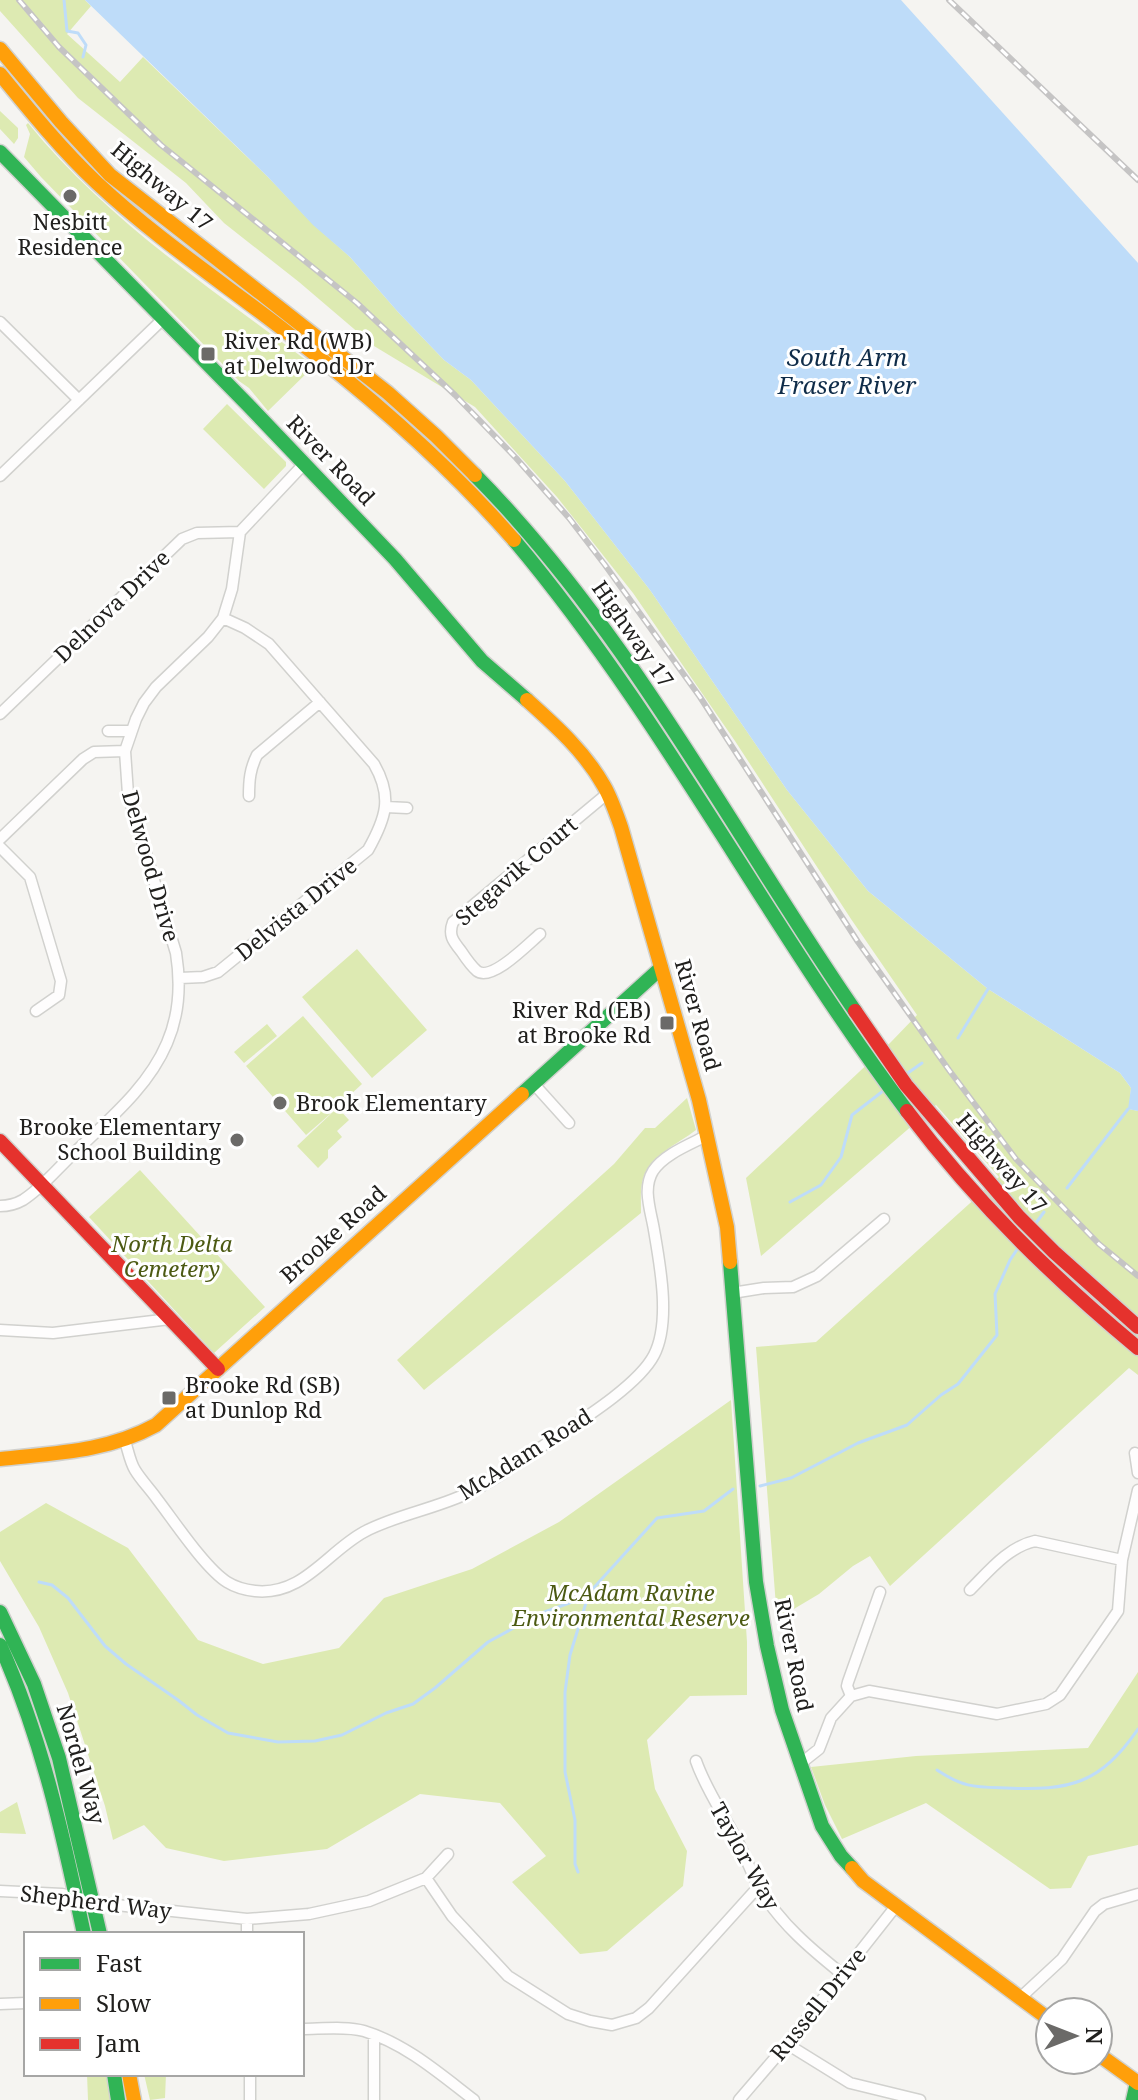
<svg xmlns="http://www.w3.org/2000/svg" width="1138" height="2100" font-family="'Noto Serif',serif">
<style>
.green{fill:#ddeab2}
.water{fill:#bedcf9}
.lines{fill:none;stroke-linecap:round;stroke-linejoin:round}
.stream{stroke:#bedcf9;stroke-width:3}
.street-casing{stroke:#d1d1ce;stroke-width:13}
.fast-casing{stroke:#d1d1ce;stroke-width:17}
.slow-casing{stroke:#d1d1ce;stroke-width:17}
.jam-casing{stroke:#d1d1ce;stroke-width:17}
.street{stroke:#fefdfd;stroke-width:10}
.fast{stroke:#30b455;stroke-width:14}
.slow{stroke:#ff9f0a;stroke-width:14}
.jam{stroke:#e5322d;stroke-width:14}
.rail-casing{stroke:#c5c4c4;stroke-width:6}
.rail{stroke:#fff;stroke-width:3;stroke-dasharray:9;stroke-linecap:butt}
.poi-dot{fill:#6b6a68;stroke:#fff;stroke-width:3}
.labels{text-anchor:middle;stroke-width:6;stroke-linejoin:round;paint-order:stroke}
.street-label{font-size:22px;fill:#21201e;stroke:#fff}
.poi-label{font-size:22px;fill:#21201e;stroke:#fff;text-anchor:start}
.park-label{font-size:22px;font-style:italic;fill:#4c5a13;stroke:#fff}
.water-label{font-size:24px;font-style:italic;fill:#0f2c49;stroke:#fff}
</style>
<rect width="100%" height="100%" fill="#f5f4f1"/>
<path class="green" d="M0,0H85L91,6L67,34L120,82L143,57L267,176L313,224L350,257L398,312L444,360L471,380L565,481L650,590L787,790L868,891L988,989L1120,1073L1131,1088L1129,1109L1138,1111V1375L1129,1368L890,1586L870,1556L853,1566L819,1594L777,1619L756,1347L816,1342L999,1177L936,1105L761,1256L746,1178L891,1042L917,1015L851,919L735,741L633,593L557,497L475,407L374,346L299,282L224,223L186,183L78,98L0,11Z
M0,111L18,128V138L14,144L0,129Z
M28,123C107,221 215,291 314,366L268,411L249,388L239,381L41,177L24,157L30,134L26,125Z
M227,404L286,462V466L264,489L203,429Z
M357,949L427,1030L372,1078L302,997Z
M303,1016L362,1084L337,1107L349,1120L337,1131L342,1137L328,1150V1158L318,1168L297,1146L336,1109L306,1135L246,1066Z
M267,1024L277,1036L244,1063L234,1052Z
M687,1098L696,1130C678,1144 649,1156 643,1179C640,1189 641,1202 641,1213L424,1390L397,1360L614,1164L645,1128H655Z
M140,1170L265,1307L214,1353L89,1217Z
M731,1400L747,1642V1695L690,1696L647,1740L655,1789L687,1851L683,1886L607,1951L580,1954L512,1882L546,1856L500,1803L420,1794L327,1849L224,1861L166,1848L144,1825L113,1840L105,1806L68,1693L39,1627L0,1561V1532L46,1503L128,1548L198,1640L263,1664L339,1648L384,1598L472,1569L559,1522Z
M1138,1672V1845L1088,1856L1071,1888L1050,1889L926,1803L842,1839L825,1805L811,1767L916,1756L1088,1748Z
M17,1802L26,1834L0,1833V1812Z
M87,2074H107L111,2100H88Z
M144,2074H166L165,2098L150,2100Z"/>
<path class="water" d="M85,0H901L1138,263V1111L1128,1109L1131,1088L1120,1073L988,989L868,891L787,790L650,590L565,481L471,380L444,360L398,312L350,257L313,225L267,176Z"/>
<g class="lines">
<path class="stream" d="M64,0L67,31L78,33L86,45L83,57
M958,1038L988,989
M905,1075L922,1063
M1067,1188L1128,1109
M790,1202L821,1185L841,1157L852,1115L883,1091
M1036,1223L1044,1212
M760,1486L791,1478L858,1443L907,1425L941,1395L958,1384L997,1335L995,1294L1010,1260L1018,1248
M39,1582L52,1585L68,1598L105,1646L126,1664L178,1700L197,1715L228,1733L278,1742L315,1741L342,1735L386,1713L413,1704L435,1688L488,1642L539,1614L572,1602L589,1593L657,1518L704,1511L733,1489
M937,1770C964,1788 975,1787 1006,1788C1070,1791 1100,1784 1138,1729
M578,1872L575,1864V1820L565,1772V1692L570,1655L589,1593"/>
<defs>
<path id="street" d="M0,322L79,400
M0,476L163,319
M0,714L182,539L197,533L240,532
M108,731H132
M249,796C249,780 250,769 257,755L320,702
M386,807L407,808
M0,839L83,759L94,752L125,751
M0,847L30,877L61,981L59,995L36,1011
M540,934C528,944 492,982 477,971C471,966 465,957 461,951C453,941 448,935 453,922L608,793
M180,978L203,977L218,972L368,850C386,818 393,797 374,764L269,644L245,628L223,618
M533,1083L569,1123
M0,1206C8,1206 16,1204 23,1200C42,1188 57,1169 73,1154C107,1121 148,1088 167,1043C180,1013 181,984 176,953L128,794L125,751L136,719L144,703L156,687L208,637L223,618L232,589L240,532L304,464
M732,1293L764,1288L793,1287L817,1276L884,1219
M0,1330L53,1333L170,1319
M125,1441C128,1450 130,1462 135,1470C141,1480 150,1489 157,1499C174,1521 205,1568 227,1582C235,1587 246,1590 255,1591C303,1596 327,1552 364,1532C393,1516 434,1509 466,1494C494,1481 521,1461 547,1443C577,1423 638,1386 654,1355C671,1322 660,1265 654,1230C651,1211 642,1189 653,1171C664,1154 691,1144 708,1135
M1135,1453L1138,1473
M970,1590C989,1571 1008,1547 1035,1541L1122,1560
M851,1696L847,1686L848,1682L880,1592
M696,1761C705,1787 720,1809 733,1833C744,1851 750,1871 760,1889C781,1924 811,1949 842,1974
M800,1764L819,1749L831,1718L851,1696L869,1691L997,1714L1046,1704L1060,1695L1118,1611L1122,1560L1138,1490
M426,1878L448,1854
M0,1891L62,1894L107,1904L247,1919L309,1914L369,1901L426,1878L452,1916L508,1976L568,2014L590,2021L612,2025L636,2018L649,2008L759,1886
M247,1919V1934
M1020,1998L1062,1959L1095,1911L1104,1904L1138,1894
M0,2004L26,2003
M302,2029C320,2029 347,2026 364,2031C406,2044 440,2074 474,2100
M374,2035V2100
M787,2044L850,2083L920,2100
M250,2100V2074
M739,2100L787,2044L896,1906"/>
<path id="fast" d="M0,152L249,406L395,559L482,661L527,700
M475,475C630,632 731,831 855,1011
M514,540C663,717 768,926 907,1111
M522,1094L661,968
M730,1262L756,1582L767,1646L782,1710L822,1826L841,1856L852,1868
M0,1612L34,1684L59,1758L100,1934
M0,1645C42,1738 63,1835 84,1934
M114,2074L118,2100
M1133,2100L1137,2082"/>
<path id="slow" d="M0,49L61,122L110,175L388,393L436,436L475,475
M0,74C31,112 62,150 97,183C157,239 225,284 289,334C370,396 447,463 514,540
M527,700C556,726 585,752 604,786C611,798 616,813 621,827L699,1100L727,1227L730,1262
M0,1459C54,1453 107,1452 156,1425L522,1094
M852,1868L863,1881L1050,2020
M1098,2054L1138,2083
M129,2074L134,2100"/>
<path id="jam" d="M855,1011L906,1085L1019,1217L1054,1252L1138,1327
M907,1111C974,1200 1052,1277 1138,1348
M0,1141L218,1369"/>
</defs>
<use href="#street" class="street-casing"/>
<use href="#fast" class="fast-casing"/>
<use href="#slow" class="slow-casing"/>
<use href="#jam" class="jam-casing"/>
<use href="#street" class="street"/>
<use href="#fast" class="fast"/>
<use href="#slow" class="slow"/>
<use href="#jam" class="jam"/>
<defs>
<path id="rail" d="M19,0L59,47L161,145L357,303L455,395L516,458L569,518L605,565L700,697L858,942L949,1070L1016,1159L1099,1244L1138,1276
M949,0L1138,180"/>
</defs>
<use href="#rail" class="rail-casing"/>
<use href="#rail" class="rail"/>
</g>
<g class="poi-dot">
<circle cx="70" cy="196" r="8"/>
<rect x="200" y="346" width="16" height="16" rx="4"/>
<rect x="659" y="1015" width="16" height="16" rx="4"/>
<circle cx="280" cy="1103" r="8"/>
<circle cx="237" cy="1140" r="8"/>
<rect x="161" y="1390" width="16" height="16" rx="4"/>
</g>
<g class="labels">
<g class="street-label">
<text transform="translate(162 186) rotate(40)" y="8">Highway 17</text>
<text transform="translate(331 460) rotate(46)" y="8">River Road</text>
<text transform="translate(112 606) rotate(-44)" y="8">Delnova Drive</text>
<text transform="translate(633 634) rotate(55)" y="8">Highway 17</text>
<text transform="translate(151 866) rotate(74)" y="8">Delwood Drive</text>
<text transform="translate(516 871) rotate(-41)" y="8">Stegavik Court</text>
<text transform="translate(296 909) rotate(-39)" y="8">Delvista Drive</text>
<text transform="translate(698 1015) rotate(74)" y="8">River Road</text>
<text transform="translate(1002 1163) rotate(49)" y="8">Highway 17</text>
<text transform="translate(333 1234) rotate(-42)" y="8">Brooke Road</text>
<text transform="translate(525 1454) rotate(-32)" y="8">McAdam Road</text>
<text transform="translate(794 1655) rotate(78)" y="8">River Road</text>
<text transform="translate(81 1764) rotate(74)" y="8">Nordel Way</text>
<text transform="translate(745 1856) rotate(61)" y="8">Taylor Way</text>
<text transform="translate(96 1902) rotate(7)" y="8">Shepherd Way</text>
<text transform="translate(818 2004) rotate(-51)" y="8">Russell Drive</text>
</g>
<g class="poi-label">
<text x="70" y="230" text-anchor="middle">Nesbitt<tspan x="70" dy="25">Residence</tspan></text>
<text x="224" y="349">River Rd (WB)<tspan x="224" dy="25">at Delwood Dr</tspan></text>
<text x="651" y="1018" text-anchor="end">River Rd (EB)<tspan x="651" dy="25">at Brooke Rd</tspan></text>
<text x="296" y="1111">Brook Elementary</text>
<text x="221" y="1135" text-anchor="end">Brooke Elementary<tspan x="221" dy="25">School Building</tspan></text>
<text x="185" y="1393">Brooke Rd (SB)<tspan x="185" dy="25">at Dunlop Rd</tspan></text>
</g>
<g class="park-label">
<text x="172" y="1252">North Delta<tspan x="172" dy="25">Cemetery</tspan></text>
<text x="631" y="1601">McAdam Ravine<tspan x="631" dy="25">Environmental Reserve</tspan></text>
</g>
<g class="water-label">
<text x="847" y="366">South Arm<tspan x="847" dy="28">Fraser River</tspan></text>
</g>
</g>
<rect x="24" y="1932" width="280" height="144" fill="#ffffff" stroke="#a6a6a5" stroke-width="2"/>
<rect x="40" y="1958" width="40" height="12" fill="#30b455" stroke="#a6a6a5" stroke-width="2"/>
<text x="96" y="1972" font-size="24" fill="#21201e">Fast</text>
<rect x="40" y="1998" width="40" height="12" fill="#ff9f0a" stroke="#a6a6a5" stroke-width="2"/>
<text x="96" y="2012" font-size="24" fill="#21201e">Slow</text>
<rect x="40" y="2038" width="40" height="12" fill="#e5322d" stroke="#a6a6a5" stroke-width="2"/>
<text x="96" y="2052" font-size="24" fill="#21201e">Jam</text>
<g transform="translate(1074 2036) rotate(90)"><circle r="38" fill="#ffffff" stroke="#a6a6a5" stroke-width="2"/>
<path d="M0-6L14 30L0 20L-14 30Z" fill="#6b6a68"/>
<text y="-12" font-size="22" font-weight="bold" text-anchor="middle" fill="#21201e">N</text>
</g>
</svg>
